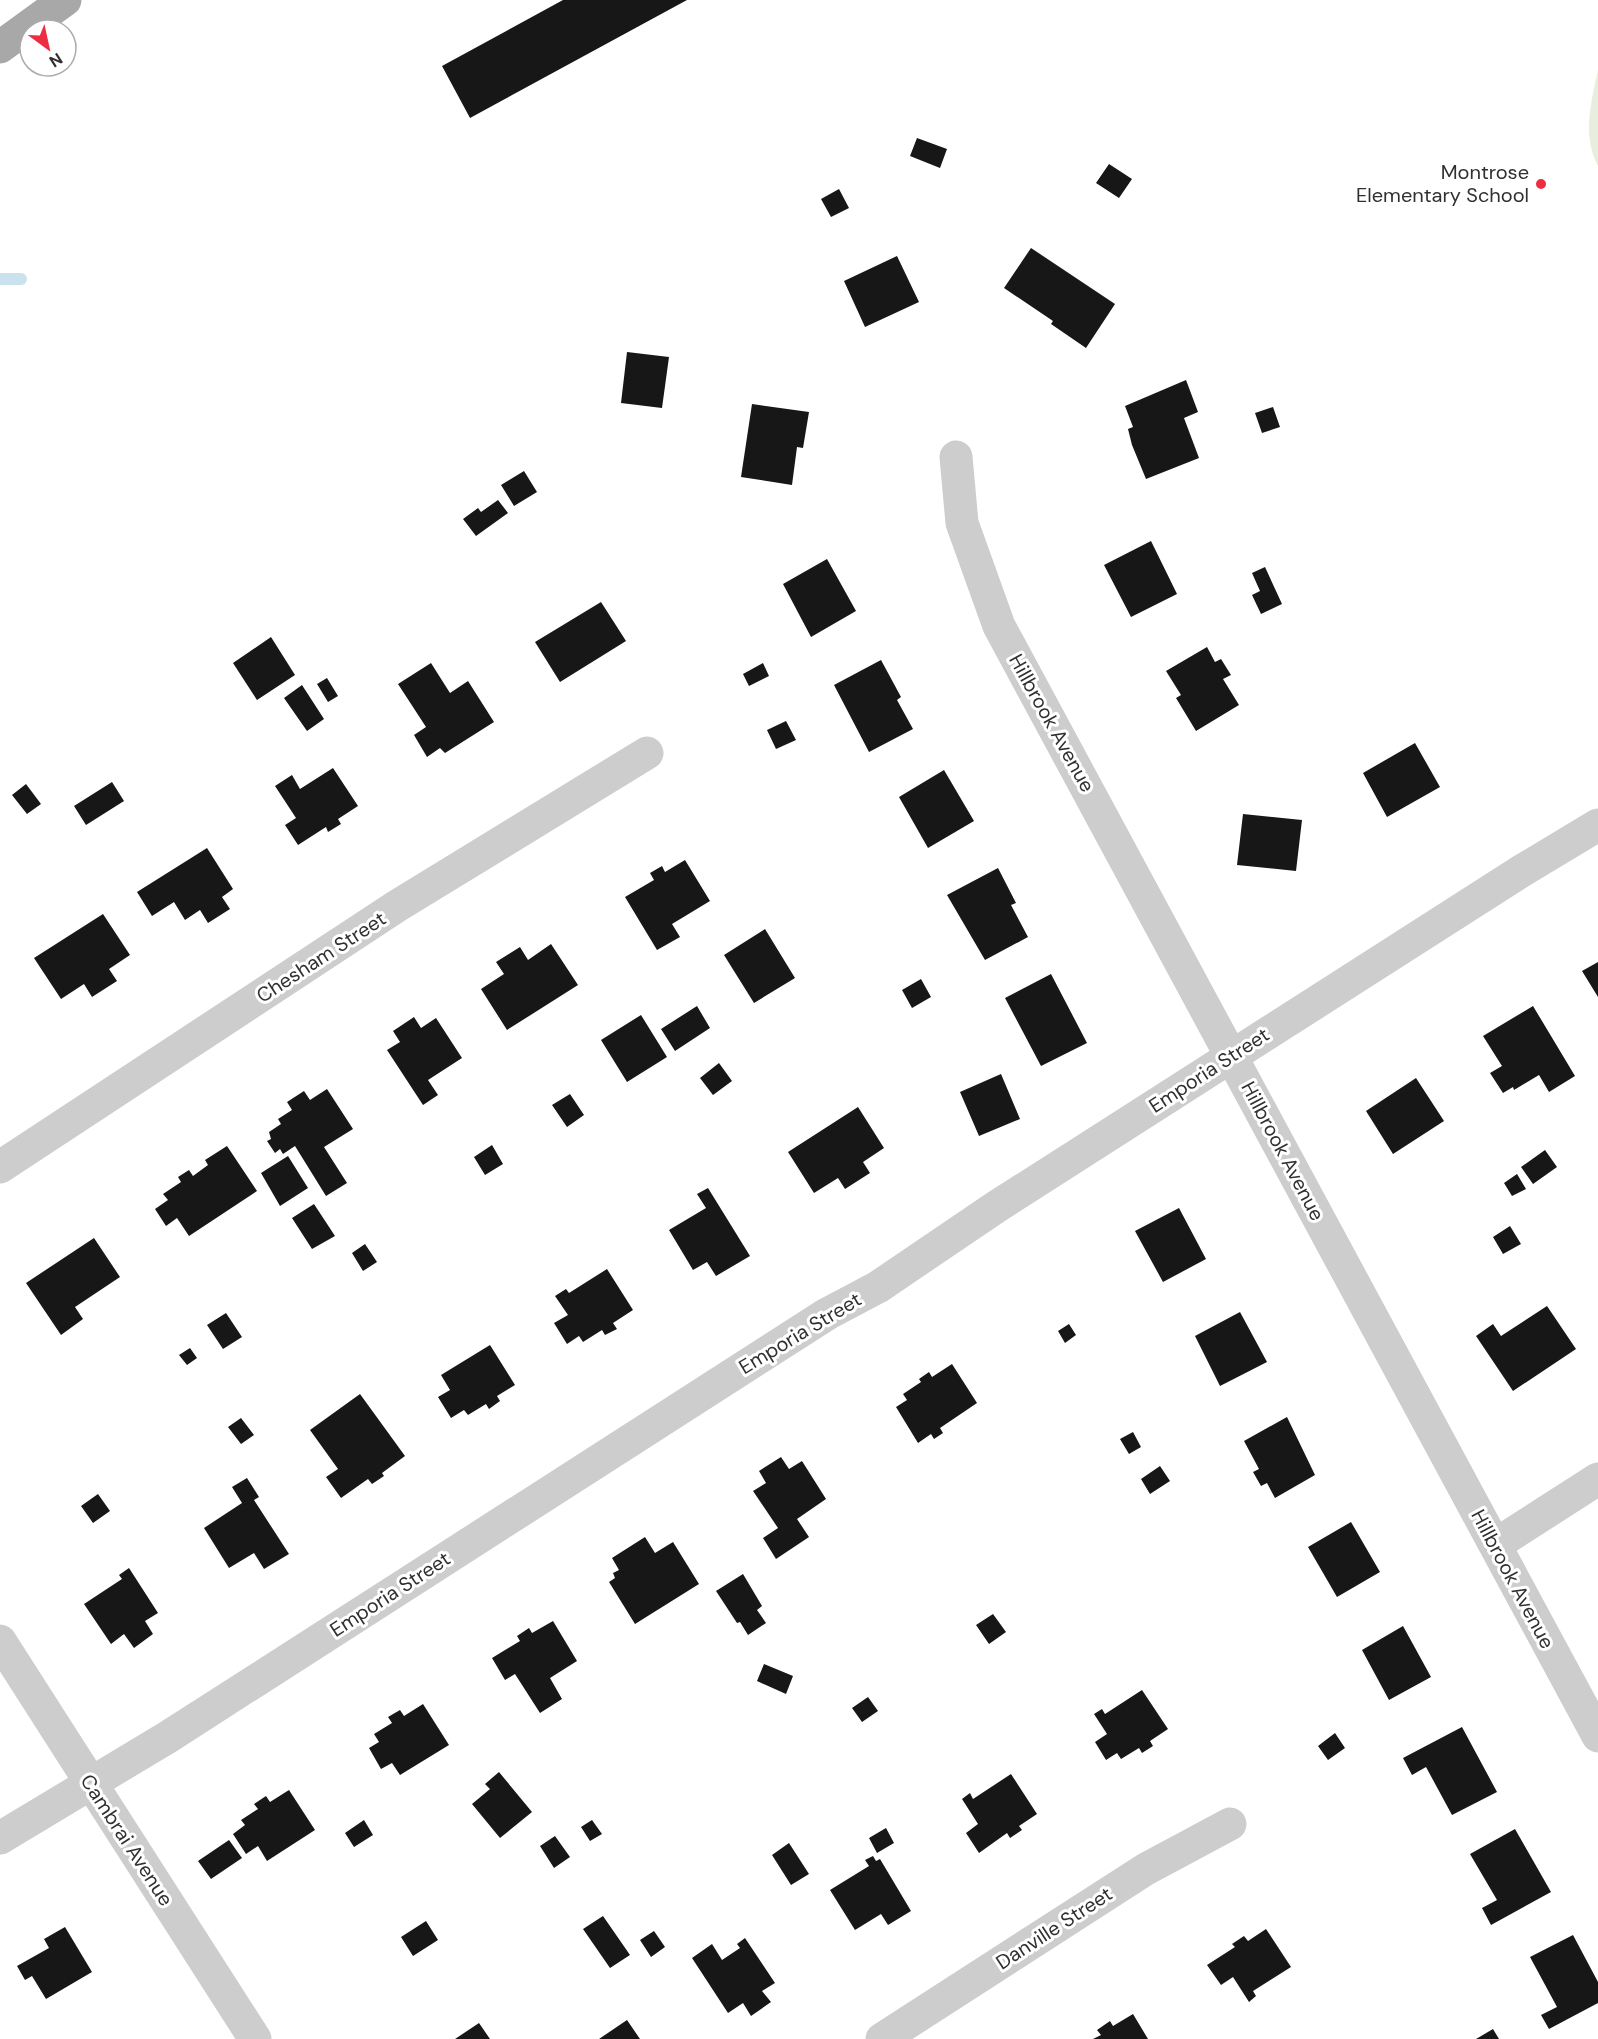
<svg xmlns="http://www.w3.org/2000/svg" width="1598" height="2039" font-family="'DM Sans',sans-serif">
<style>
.green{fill:#e7eede}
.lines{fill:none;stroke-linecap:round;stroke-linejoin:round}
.stream{stroke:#cae1ee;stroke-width:12}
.building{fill:#171717}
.street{stroke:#cdcdcd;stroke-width:33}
.primary{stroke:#a8a8a8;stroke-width:33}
.poi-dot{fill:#ed2d41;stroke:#fff;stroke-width:2}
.labels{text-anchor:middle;stroke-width:6;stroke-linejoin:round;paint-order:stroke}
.poi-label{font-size:20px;fill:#303030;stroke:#fff;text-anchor:end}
.street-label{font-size:20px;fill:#303030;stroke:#fff}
</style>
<rect width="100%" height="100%" fill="#fff"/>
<path class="green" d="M1598,70V166C1582,136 1591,102 1598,70Z"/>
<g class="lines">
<path class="stream" d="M0,279H21"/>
</g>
<path class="building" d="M563,0H687L470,118L442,66Z
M917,138L947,149L940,168L910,156Z
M1109,164L1132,179L1119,198L1096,183Z
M839,189L849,208L831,217L821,199Z
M1031,248L1115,304L1086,348L1051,324L1053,321L1004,288Z
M897,256L919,302L865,327L844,281Z
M627,352L669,357L662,408L621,403Z
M1186,380L1198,412L1184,418L1199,458L1146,479L1132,445L1128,429L1133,427L1125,406Z
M752,404L809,412L803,448L797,447L792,485L741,477Z
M1273,407L1280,427L1262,433L1255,413Z
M524,471L537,492L514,506L501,485Z
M498,500L508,513L476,536L463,519L478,508L481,512Z
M1151,541L1177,594L1131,617L1104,565Z
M827,559L856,611L811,637L783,584Z
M1265,567L1282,604L1261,614L1252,595L1260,591L1252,573Z
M601,602L626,641L560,682L535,642Z
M271,637L295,675L257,700L233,663Z
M1207,647L1215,662L1221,659L1231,675L1223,679L1239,705L1196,731L1176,698L1181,695L1166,671Z
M881,660L901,697L897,700L913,729L869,752L834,685Z
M431,663L450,693L468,681L494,722L445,753L440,748L427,757L414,735L426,727L398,684Z
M763,663L769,676L749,686L743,674Z
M327,678L338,696L328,702L317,684Z
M302,685L324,719L307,731L284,698Z
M786,721L796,740L776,749L767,730Z
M1415,743L1440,787L1387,817L1363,773Z
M333,768L358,806L338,819L341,824L328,832L326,827L298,845L285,825L296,818L275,786L292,775L300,789Z
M944,770L974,821L928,848L899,797Z
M112,782L124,801L86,825L74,806Z
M26,784L41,804L27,814L12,795Z
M1243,814L1302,820L1296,871L1237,865Z
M207,848L233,889L222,897L230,909L208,923L200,910L185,920L174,902L152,916L137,892Z
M685,860L710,901L672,924L680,937L657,950L625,897L654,880L650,873L662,866L665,872Z
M998,868L1016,903L1011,905L1028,937L985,960L947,895Z
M103,914L130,955L109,969L117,981L92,997L84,984L61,999L34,958Z
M765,929L795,978L754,1003L724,955Z
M551,944L578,985L507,1030L481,989L504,974L496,962L520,947L528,960Z
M1598,962V997L1582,971Z
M1051,974L1087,1043L1041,1066L1005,998Z
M921,979L931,997L912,1008L902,990Z
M697,1006L710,1028L675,1051L661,1029Z
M1533,1006L1575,1076L1549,1092L1539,1075L1514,1090L1513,1087L1503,1093L1490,1073L1502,1066L1483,1036Z
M641,1015L667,1057L627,1082L601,1040Z
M414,1017L421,1028L436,1018L462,1058L428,1080L438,1095L423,1105L387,1050L400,1042L393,1031Z
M719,1063L732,1081L713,1095L700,1078Z
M1001,1074L1020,1119L979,1136L960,1092Z
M1416,1078L1444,1121L1393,1154L1366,1111Z
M327,1089L353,1129L324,1147L347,1183L326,1196L295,1146L283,1154L280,1149L275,1153L267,1141L271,1139L269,1132L281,1124L278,1119L292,1110L287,1102L304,1091L310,1100Z
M570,1094L584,1115L567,1127L552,1105Z
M858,1107L884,1148L863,1162L870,1173L845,1189L838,1178L814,1193L788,1152Z
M492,1145L503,1164L485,1175L474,1157Z
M227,1146L257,1191L189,1236L177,1218L166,1226L155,1209L168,1200L163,1194L181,1182L178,1177L189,1170L193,1176L208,1165L205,1160Z
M1545,1150L1557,1167L1533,1184L1521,1167Z
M288,1156L308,1188L280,1206L261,1173Z
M1517,1174L1526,1189L1512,1196L1504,1183Z
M708,1188L750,1256L716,1276L707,1262L693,1270L669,1230L706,1208L697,1194Z
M314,1204L335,1236L312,1249L292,1218Z
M1179,1208L1206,1259L1163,1282L1135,1231Z
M1510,1226L1521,1244L1503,1254L1493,1237Z
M94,1238L120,1277L75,1307L83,1319L61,1335L26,1283Z
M365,1244L377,1262L363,1271L352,1253Z
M607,1269L633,1310L613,1323L617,1329L605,1335L602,1330L583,1342L579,1336L567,1344L554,1323L568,1315L555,1296L566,1289L569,1293Z
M1547,1306L1576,1349L1513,1391L1476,1336L1493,1324L1501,1336Z
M1240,1312L1267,1362L1220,1386L1195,1336Z
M226,1313L242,1337L223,1349L207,1325Z
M1069,1324L1076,1335L1065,1343L1058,1331Z
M490,1345L515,1385L497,1396L500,1401L489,1409L486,1404L468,1415L464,1410L451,1418L438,1397L450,1390L441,1375Z
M190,1348L197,1358L187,1365L179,1355Z
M952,1364L977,1403L940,1428L943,1433L934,1439L931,1434L918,1443L896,1407L907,1400L903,1394L921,1382L919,1379L929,1372L932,1377Z
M360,1394L405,1456L382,1473L384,1476L372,1484L368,1479L341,1498L326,1477L338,1469L310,1430Z
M1287,1417L1315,1475L1275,1498L1267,1483L1261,1486L1253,1472L1259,1469L1244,1441Z
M241,1418L254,1435L241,1444L228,1427Z
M1133,1432L1141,1447L1129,1454L1120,1439Z
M781,1457L789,1469L802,1461L826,1499L797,1519L809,1537L776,1559L763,1538L778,1528L753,1491L766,1483L759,1471Z
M1160,1466L1170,1481L1150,1494L1141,1479Z
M247,1478L259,1497L254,1500L289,1554L264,1569L254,1553L229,1568L204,1528L242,1503L232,1487Z
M98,1494L110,1511L93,1523L81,1506Z
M1351,1522L1380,1572L1337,1597L1308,1547Z
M645,1537L655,1553L673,1542L699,1584L635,1624L609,1582L615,1578L613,1573L619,1570L612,1558Z
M129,1568L158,1613L145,1621L153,1634L134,1648L124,1634L111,1644L84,1604L122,1579L119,1575Z
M743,1574L762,1606L757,1610L766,1623L748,1635L740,1622L737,1623L716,1591Z
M993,1614L1006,1632L989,1644L976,1625Z
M553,1621L577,1661L550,1678L562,1699L540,1713L515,1674L505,1680L492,1658L520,1641L517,1636L529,1628L532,1633Z
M1403,1626L1431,1677L1389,1700L1362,1650Z
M764,1664L793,1676L786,1694L757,1681Z
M1142,1690L1168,1729L1150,1741L1153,1746L1142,1753L1139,1748L1121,1759L1117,1753L1106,1760L1095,1742L1107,1734L1094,1714L1102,1709L1105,1714Z
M868,1697L878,1711L862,1722L852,1708Z
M423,1704L449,1745L400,1775L392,1763L381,1769L369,1748L379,1742L374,1734L392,1723L388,1717L400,1710L404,1716Z
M1462,1727L1497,1792L1452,1815L1426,1767L1412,1775L1403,1758Z
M1335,1733L1345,1748L1328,1760L1318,1746Z
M499,1772L532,1812L500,1838L472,1804L490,1789L485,1784Z
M1011,1774L1037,1814L1019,1826L1022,1830L1010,1838L1007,1833L979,1853L966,1833L978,1824L962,1799L970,1793L973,1799Z
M289,1790L315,1830L267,1861L258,1846L246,1854L233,1834L245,1825L241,1820L258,1809L254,1804L266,1796L270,1802Z
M364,1820L373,1835L354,1847L345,1833Z
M592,1820L602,1834L590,1841L581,1827Z
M886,1828L894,1843L877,1853L869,1838Z
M1515,1829L1551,1892L1491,1925L1482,1908L1497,1900L1470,1854Z
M555,1836L570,1857L554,1868L540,1846Z
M229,1840L242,1858L211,1879L198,1861Z
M789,1843L809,1874L791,1885L772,1855Z
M873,1856L876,1861L880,1859L911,1911L888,1925L881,1914L855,1930L830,1890L869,1866L865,1860Z
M603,1916L630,1955L610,1968L583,1929Z
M426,1921L438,1940L413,1956L401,1937Z
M65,1927L92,1972L46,1999L32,1976L25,1980L17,1966L49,1948L44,1939Z
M1266,1929L1291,1967L1253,1991L1256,1996L1249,2002L1233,1977L1221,1985L1207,1965L1235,1947L1232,1944L1244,1936L1248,1941Z
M654,1931L665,1947L651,1957L640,1940Z
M1573,1935L1598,1982V2003L1549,2029L1541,2015L1557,2007L1530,1957Z
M745,1938L775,1983L762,1991L771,2002L751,2016L743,2003L728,2013L692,1958L712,1944L722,1960L740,1948L737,1944Z
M1133,2014L1148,2039H1093L1101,2035L1097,2030L1110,2021L1113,2026Z
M627,2020L640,2039H599Z
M479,2023L490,2039H455Z
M1493,2029L1499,2039H1476Z"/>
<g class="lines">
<path class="street" d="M956,457L962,523L999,626L1598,1736
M0,1167L397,906L647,753
M1495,1545L1598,1479
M0,1641L255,2039
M0,1838L168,1737L827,1314L878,1287L996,1207L1523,870L1598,825
M882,2039L1146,1869L1230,1824"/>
<path class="primary" d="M0,47L65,0"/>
</g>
<circle class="poi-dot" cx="1541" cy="184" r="6"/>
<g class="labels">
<g class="poi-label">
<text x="1529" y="179">Montrose<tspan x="1529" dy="23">Elementary School</tspan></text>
</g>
<g class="street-label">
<text transform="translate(1052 723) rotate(61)" y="7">Hillbrook Avenue</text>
<text transform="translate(321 957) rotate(-33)" y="7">Chesham Street</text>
<text transform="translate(1209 1070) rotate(-33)" y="7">Emporia Street</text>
<text transform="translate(1283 1151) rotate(62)" y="7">Hillbrook Avenue</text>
<text transform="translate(800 1333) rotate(-31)" y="7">Emporia Street</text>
<text transform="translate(1513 1579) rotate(62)" y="7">Hillbrook Avenue</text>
<text transform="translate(390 1594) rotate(-33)" y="7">Emporia Street</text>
<text transform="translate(127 1840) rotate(57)" y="7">Cambrai Avenue</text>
<text transform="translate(1054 1928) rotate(-33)" y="7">Danville Street</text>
</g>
</g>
<g transform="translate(48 48) rotate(147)"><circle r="28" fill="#ffffff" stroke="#acacac" stroke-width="1.5"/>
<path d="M0-4.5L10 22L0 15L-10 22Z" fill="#ed2d41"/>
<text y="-9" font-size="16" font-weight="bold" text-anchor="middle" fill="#303030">N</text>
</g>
</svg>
